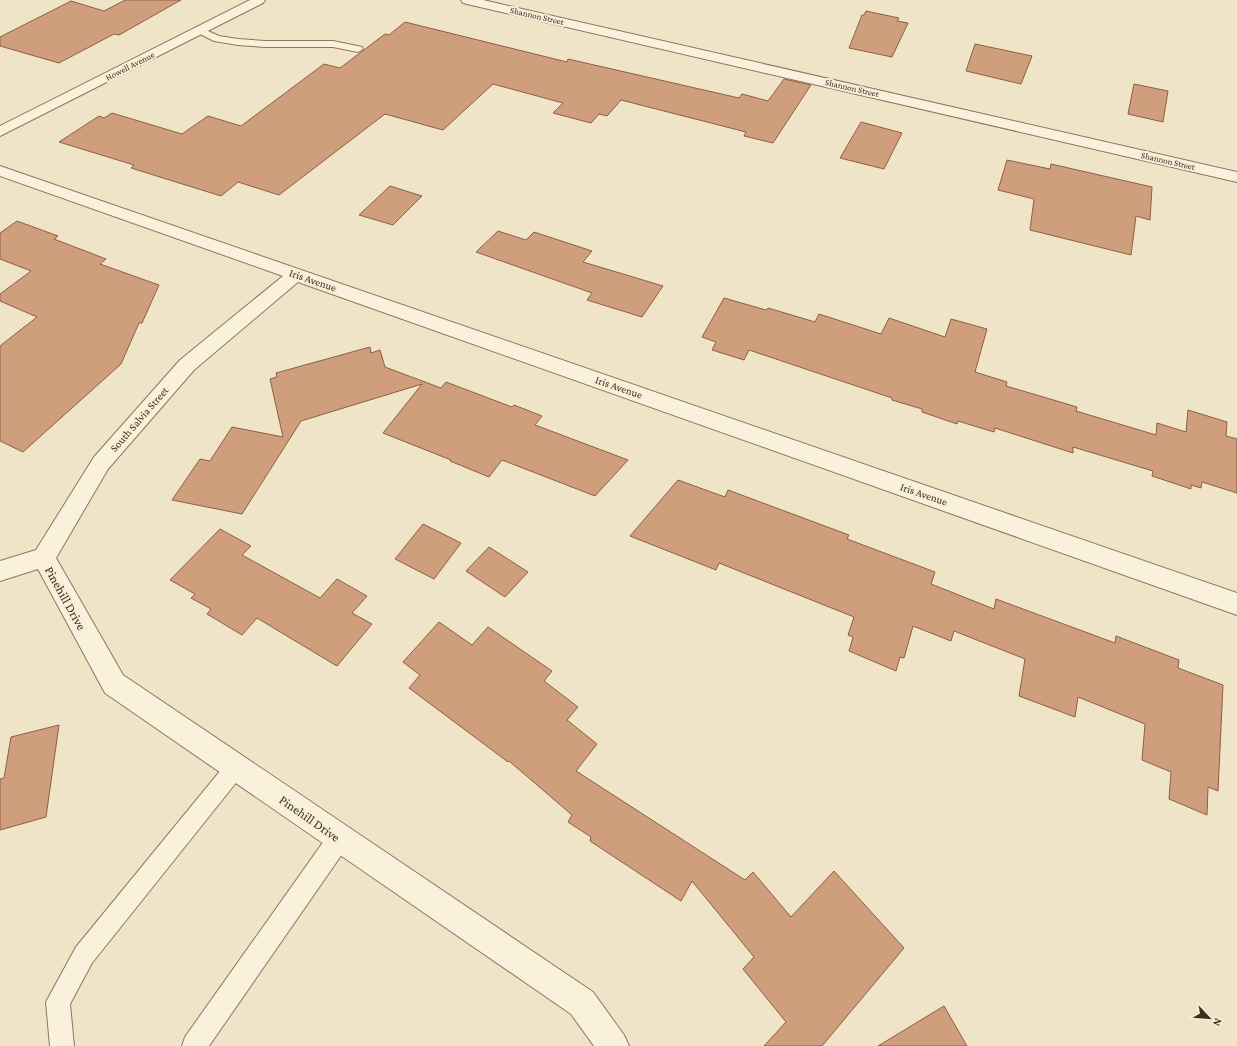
<svg xmlns="http://www.w3.org/2000/svg" width="1237" height="1046" font-family="'Crimson Pro',serif">
<style>
.building{fill:#cf9f7d;stroke:#8d5f41}
.lines{fill:none;stroke-linecap:round;stroke-linejoin:round}
.lane-casing{stroke:#8d765c;stroke-width:2}
.street-casing{stroke:#8d765c;stroke-width:2}
.lane{fill:#faf1dc;fill-rule:evenodd}
.street{fill:#faf1dc;fill-rule:evenodd}
.labels{text-anchor:middle;stroke-width:4;stroke-linejoin:round;paint-order:stroke}
.far-street-label{font-size:9px;fill:#3d2e20;stroke:#f7eed8}
.street-label{font-size:11px;fill:#3d2e20;stroke:#f7eed8}
.near-street-label{font-size:13px;fill:#3d2e20;stroke:#f7eed8}
</style>
<rect width="100%" height="100%" fill="#f0e4c8"/>
<path class="building" d="M125,0H181L119,35L114,34L59,63L0,46V37L71,1L104,11Z
M866,11L899,18L897,21L908,23L892,57L849,48L862,15H864Z
M405,22L567,62L568,59L739,98L742,94L768,101L784,79L811,85L773,143L744,136L746,132L621,100L607,116L599,114L591,123L553,113L563,103L493,84L443,130L385,114L279,195L238,182L221,196L131,168L134,165L59,142L99,116L104,118L112,113L182,134L208,116L241,126L324,64L340,68L385,34L389,35Z
M975,44L1032,56L1021,84L966,71Z
M1134,84L1168,91L1163,122L1128,114Z
M861,122L902,133L884,169L840,158Z
M1007,160L1050,169L1051,164L1152,187L1150,220L1136,216L1131,255L1030,230L1034,199L998,190Z
M390,186L422,196L393,225L359,215Z
M17,221L58,236L54,239L106,259L100,264L159,285L142,323H139L121,364L23,452L0,441V346L37,317L0,301V294L31,271L0,259V233Z
M498,231L526,240L534,232L592,251L583,262L663,286L642,317L587,300L592,293L476,252Z
M724,298L766,310L768,308L815,322L819,314L881,334L889,318L945,337L951,319L987,329L975,372L1007,382L1006,386L1077,407L1076,411L1156,435L1157,423L1186,432L1188,410L1227,422L1226,436L1237,439V493L1202,482L1201,488L1191,485V489L1152,476L1153,471L1073,447V453L995,428L994,432L958,421L957,424L922,412V409L892,400V398L749,350L744,360L712,350L716,342L702,337Z
M370,347L371,353L380,350L385,367L441,388L446,382L512,407L514,405L542,416L535,425L628,460L595,496L502,460L489,477L450,461L451,460L383,433L422,384L301,421L242,514L172,500L200,459L210,461L232,427L283,437L270,379L277,377L276,373Z
M678,480L725,497L728,490L849,535L847,539L935,572L931,584L994,609L996,599L1115,643L1116,636L1179,660L1178,668L1223,685L1218,791L1208,787L1207,815L1169,799L1171,772L1142,760L1145,724L1078,697L1075,717L1019,696L1025,659L954,631L951,641L913,626L904,658L900,657L896,671L849,651L853,637L848,635L854,617L719,563L716,570L630,536Z
M423,524L461,543L434,579L395,559Z
M220,529L251,546L242,555L320,598L337,579L367,596L352,613L372,624L337,666L257,618L242,635L207,614L211,609L191,598L195,594L170,580Z
M489,547L528,572L505,597L466,571Z
M439,622L472,645L488,627L552,671L544,681L578,707L567,720L597,744L576,771L745,880L753,872L791,917L834,871L904,948L822,1046H764L786,1022L743,969L754,957L692,881L681,901L590,841L591,837L568,822L572,815L509,761L508,762L409,688L420,675L403,662Z
M59,725L46,817L0,830V779L4,778L11,737Z
M944,1006L967,1046H878Z"/>
<g class="lines">
<defs>
<path id="lane" d="M199,27L219,36L238,39L265,41H333L362,47L363,49L358,52L333,47H265L238,45L214,41L196,32L194,30L196,28Z
M236,757L243,760L246,767L243,774L92,963L70,1004L74,1046H50L46,1002L76,947L229,760Z
M339,828L347,831L350,839L347,847L209,1046H182L185,1037L331,831Z"/>
<path id="street" d="M250,0H265L263,3L0,136V126Z
M461,0H483L1237,172V182L467,4L463,3Z
M0,166L1237,593V615L298,282L194,370L108,469L56,558L123,675L593,992L624,1035L629,1046H594L571,1014L105,693L38,569L0,581V561L36,550L94,457L180,360L283,276L0,176Z"/>
</defs>
<use href="#lane" class="lane-casing"/>
<use href="#street" class="street-casing"/>
<use href="#lane" class="lane"/>
<use href="#street" class="street"/>
</g>
<g class="labels">
<g class="far-street-label">
<text transform="translate(537 16) rotate(13)" y="3">Shannon Street</text>
<text transform="translate(130 66) rotate(-27)" y="3">Howell Avenue</text>
<text transform="translate(852 88) rotate(13)" y="3">Shannon Street</text>
<text transform="translate(1168 161) rotate(13)" y="3">Shannon Street</text>
</g>
<g class="street-label">
<text transform="translate(313 280) rotate(19)" y="4">Iris Avenue</text>
<text transform="translate(619 387) rotate(19)" y="4">Iris Avenue</text>
<text transform="translate(139 419) rotate(-49)" y="4">South Salvia Street</text>
<text transform="translate(924 494) rotate(19)" y="4">Iris Avenue</text>
</g>
<g class="near-street-label">
<text transform="translate(66 598) rotate(61)" y="5">Pinehill Drive</text>
<text transform="translate(310 818) rotate(35)" y="5">Pinehill Drive</text>
</g>
</g>
<g transform="translate(1209 1018) rotate(116)" stroke="#f7eed8" stroke-width="3" paint-order="stroke">
<path d="M0-3L7 15L0 10L-7 15Z" fill="#3d2e20"/>
<text y="-6" font-size="11" font-weight="bold" text-anchor="middle" fill="#3d2e20">N</text>
</g>
</svg>
